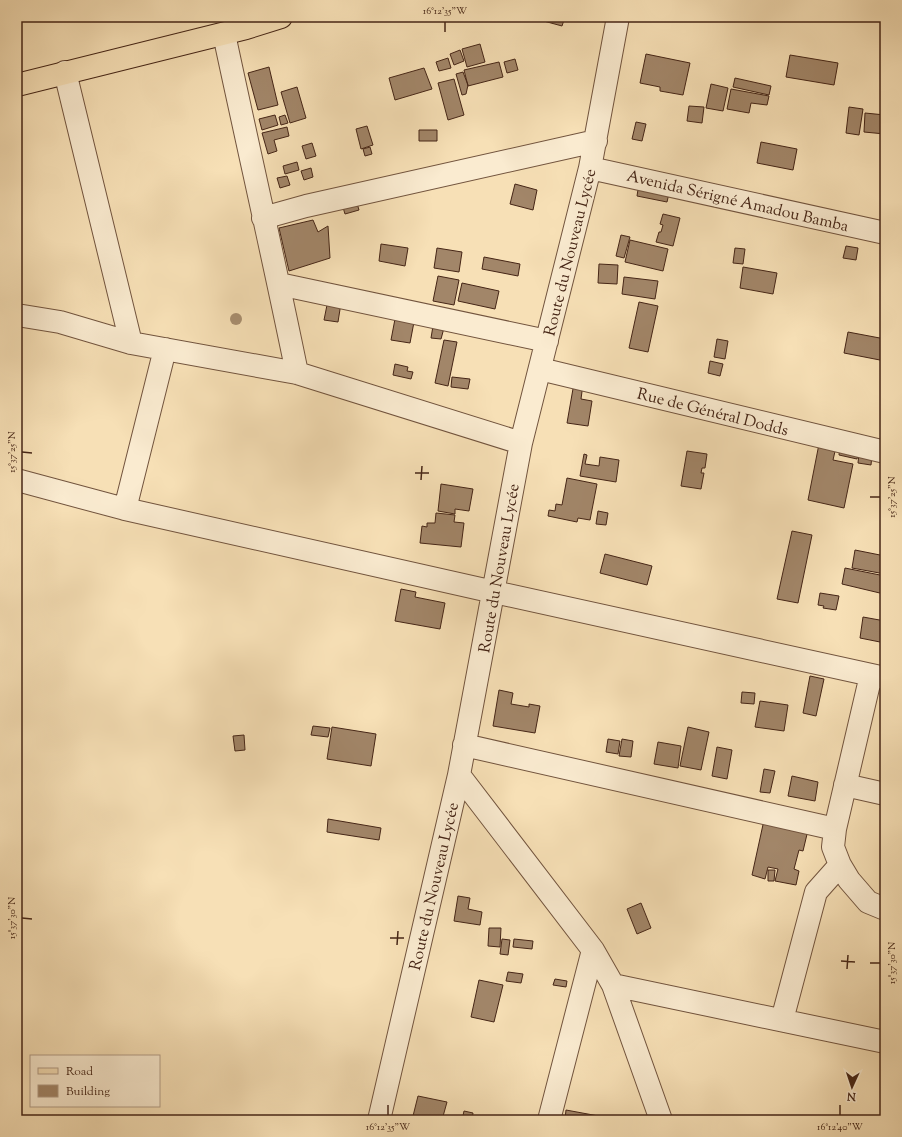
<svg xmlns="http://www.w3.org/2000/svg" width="902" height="1137" font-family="'Sorts Mill Goudy',serif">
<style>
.building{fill:#a28669;stroke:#452516}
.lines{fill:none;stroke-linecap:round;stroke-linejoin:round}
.minor-casing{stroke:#72543e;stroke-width:24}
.major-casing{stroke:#452516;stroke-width:24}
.minor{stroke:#faebd0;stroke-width:22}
.major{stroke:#f7e0b6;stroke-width:22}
.tree{fill:#a98f70}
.ticks{fill:none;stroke:#452516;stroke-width:1.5}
.labels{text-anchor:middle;stroke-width:4;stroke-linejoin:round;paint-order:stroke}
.street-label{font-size:16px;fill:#452516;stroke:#faebd0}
.neatline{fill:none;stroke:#452516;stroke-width:1.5}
.ticks-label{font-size:10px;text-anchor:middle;fill:#452516}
</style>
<rect width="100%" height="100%" fill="#f7e0b6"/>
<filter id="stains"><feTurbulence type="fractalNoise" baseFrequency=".005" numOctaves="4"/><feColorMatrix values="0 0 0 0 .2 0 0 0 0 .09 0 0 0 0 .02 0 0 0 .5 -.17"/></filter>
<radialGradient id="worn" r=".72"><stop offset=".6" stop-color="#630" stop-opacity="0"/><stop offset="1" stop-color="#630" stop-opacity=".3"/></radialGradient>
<path class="building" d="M529,17H565L562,26Z
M480,44L485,62L467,67L462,49Z
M460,50L464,61L454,65L450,54Z
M646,54L690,63L683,95L660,91V87L640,83Z
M790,55L838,63L834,85L786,77Z
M448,58L451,68L439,71L436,62Z
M515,59L518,70L507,73L504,62Z
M499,62L503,77L468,86L464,70Z
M269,67L278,105L258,110L248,73Z
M424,68L432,89L395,100L389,78Z
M463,72L468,85L466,94L462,95L456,74Z
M735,78L771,86L769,95L733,87Z
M454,79L464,115L448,120L438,83Z
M711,84L728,88L723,111L706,108Z
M297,87L306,118L290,123L281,92Z
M731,89L769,96L767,105L751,103L749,113L727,109Z
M689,106L704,107L702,123L687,121Z
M849,107L863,109L859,135L846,133Z
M865,113L885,115V134L864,132Z
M275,115L278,125L262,130L259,119Z
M285,115L288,123L281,125L279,117Z
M636,122L646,124L642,141L632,139Z
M367,126L373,145L361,149L356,129Z
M287,127L289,136L274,140L277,151L268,154L262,133Z
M419,130H437V141H419Z
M761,142L797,149L793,170L757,163Z
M312,143L316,156L306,159L302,146Z
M370,147L372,154L365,156L363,149Z
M297,162L299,170L285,174L283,166Z
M311,168L313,177L304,180L301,171Z
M287,176L290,185L280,188L277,178Z
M639,183L670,189L667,202L637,196Z
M515,184L537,190L533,210L510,204Z
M356,200L359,210L345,214L342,204Z
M663,214L680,218L673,246L656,242L659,232H661L663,225L660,224Z
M313,220L318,232L328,226L330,258L289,271L279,228Z
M621,235L630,237L624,258L616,256Z
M630,240L668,249L663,271L625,262Z
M381,244L408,248L405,266L379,261Z
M846,246L858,248L856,260L843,258Z
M437,248L462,252L459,272L434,268Z
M735,248L745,249L743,264L733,263Z
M484,257L520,264L518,276L482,269Z
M599,264L618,265L617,284L598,283Z
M743,267L777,273L773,294L740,288Z
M438,276L459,280L454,305L433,301Z
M624,277L658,281L655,299L622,294Z
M462,283L499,291L495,309L458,301Z
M328,300L341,303L338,322L324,320Z
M639,302L658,306L648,352L629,348Z
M395,319L414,322L410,343L391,340Z
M433,326L444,328L441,339L431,338Z
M848,332L885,339V361L844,353Z
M717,339L728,341L725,359L714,357Z
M444,340L457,342L448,386L435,383Z
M710,361L723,364L720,376L708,373Z
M395,364L408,367L407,371L413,372L411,379L393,375Z
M452,377L470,379L468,389L451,387Z
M574,383L583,384L581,399L592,401L588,426L567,423Z
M819,444L836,447L833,460L853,464L844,508L808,500Z
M840,446L859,450L857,459L839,455Z
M687,451L707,454L705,468H702L701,473H704L701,489L681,486Z
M859,453L872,455L871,465L858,463Z
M584,454L587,455L585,464L599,466L600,457L619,460L616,482L580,476Z
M567,478L597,484L590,520L578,518L577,522L548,516L549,510L555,511L556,504L562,505Z
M441,484L473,489L469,511L455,509V514L438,511Z
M598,511L608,513L606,525L596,524Z
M436,513L455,515L454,522L464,523L461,547L420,543L422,526L427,527V523H435Z
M792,531L812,535L798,603L777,599Z
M855,550L885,556V574L852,568Z
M605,554L652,566L647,585L600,573Z
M845,568L885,576L884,594L842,584Z
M401,589L416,592L415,597L445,603L440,629L395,621Z
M820,593L839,596L836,610L823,608L824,606L818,605Z
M863,617L885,621V643L860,638Z
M810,676L824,679L816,716L803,713Z
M499,690L513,693L511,704L529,707V704L540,706L535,733L493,726Z
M742,692L755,693L754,704L741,703Z
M760,701L788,705L784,731L755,727Z
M313,726L330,728L328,737L311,735Z
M332,727L376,734L371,766L327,759Z
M688,727L709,732L701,770L680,766Z
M244,735L245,750L235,751L233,736Z
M608,739L620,741L618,754L606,752Z
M622,739L633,741L631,757L619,756Z
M658,742L681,746L678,768L654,764Z
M717,747L732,750L727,779L712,776Z
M764,769L775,771L770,793L760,792Z
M792,776L818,782L815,801L788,796Z
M328,819L381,828L379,840L327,832Z
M764,820L808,830L803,851L799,850L794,869L799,871L796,885L775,881L778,869L768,867L765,879L752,875Z
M768,870H775L774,881H768Z
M458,896L470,898L468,909L482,912L480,925L454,921Z
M641,903L651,928L637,934L627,909Z
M489,928H501L500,947L488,946Z
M502,939L510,940L508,955L500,954Z
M514,939L533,941L532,949L513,947Z
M508,972L523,974L521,983L506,981Z
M555,979L567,981L566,987L553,985Z
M479,980L503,985L494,1022L471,1017Z
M418,1096L447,1102L442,1120H412Z
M566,1110L604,1117V1120L565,1119Z
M464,1111L473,1113L472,1120H462Z"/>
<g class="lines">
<defs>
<path id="minor" d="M224,34C248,147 274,260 297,373
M65,72L131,343
M590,168L885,233
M263,218L306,206L596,141
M279,284L547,341
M17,315L60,322L131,343L297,373L521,443
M540,369L885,452
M17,480L125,509L494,592L885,678
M125,509L165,349
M871,675L835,829L833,847L840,865L849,880L868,902L885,909
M464,745L835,829
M459,775L593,950L613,985L661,1120
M845,785L885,794
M613,985L885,1042
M782,1020L816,892L840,865
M379,1120L459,775L521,443L590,168L618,17
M549,1120L593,950"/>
<path id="major" d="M17,85L246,28L281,17"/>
</defs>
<use href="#minor" class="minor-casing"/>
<use href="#major" class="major-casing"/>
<use href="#minor" class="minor"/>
<use href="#major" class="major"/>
</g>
<circle class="tree" cx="236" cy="319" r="6"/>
<path class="ticks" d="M445,32V22M22,452L32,453M415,473H429M421,480L422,466M870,497H880M22,918L32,919M390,938H404M397,945L398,931M841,961L855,962M870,963H880M847,969L848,955M388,1115V1105M840,1115V1105"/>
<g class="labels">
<g class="street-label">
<text transform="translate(738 200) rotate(13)" y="6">Avenida Sérigné Amadou Bamba</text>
<text transform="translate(569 252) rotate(-76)" y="6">Route du Nouveau Lycée</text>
<text transform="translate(713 411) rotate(14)" y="6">Rue de Général Dodds</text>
<text transform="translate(498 568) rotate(-80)" y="6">Route du Nouveau Lycée</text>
<text transform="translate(433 886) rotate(-77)" y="6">Route du Nouveau Lycée</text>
</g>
</g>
<rect width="902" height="1137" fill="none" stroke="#f7e0b6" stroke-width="44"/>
<rect x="30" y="1055" width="130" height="52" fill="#faebd0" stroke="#b29c86"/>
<rect x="38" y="1068" width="20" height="6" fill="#f7e0b6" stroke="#b29c86"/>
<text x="66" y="1075" font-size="12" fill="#452516">Road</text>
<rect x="38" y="1085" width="20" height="12" fill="#a28669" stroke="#b29c86"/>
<text x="66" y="1095" font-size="12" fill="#452516">Building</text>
<g transform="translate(852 1087) rotate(183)" stroke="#faebd0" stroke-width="3" paint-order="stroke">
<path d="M0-3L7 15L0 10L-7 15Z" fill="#452516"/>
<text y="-6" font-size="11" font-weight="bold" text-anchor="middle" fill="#452516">N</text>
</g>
<rect x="22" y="22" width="858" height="1093" class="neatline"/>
<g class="ticks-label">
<text x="445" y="14">16°12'35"W</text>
<text transform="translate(11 452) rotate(-90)" y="4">15°37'25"N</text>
<text transform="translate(891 497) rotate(-90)" y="4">15°37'25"N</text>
<text transform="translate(11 918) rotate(-90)" y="4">15°37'30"N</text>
<text transform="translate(891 963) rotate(-90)" y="4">15°37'30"N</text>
<text x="388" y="1130">16°12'35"W</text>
<text x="840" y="1130">16°12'40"W</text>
</g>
<rect width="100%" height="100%" filter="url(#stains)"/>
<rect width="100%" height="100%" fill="url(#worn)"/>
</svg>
